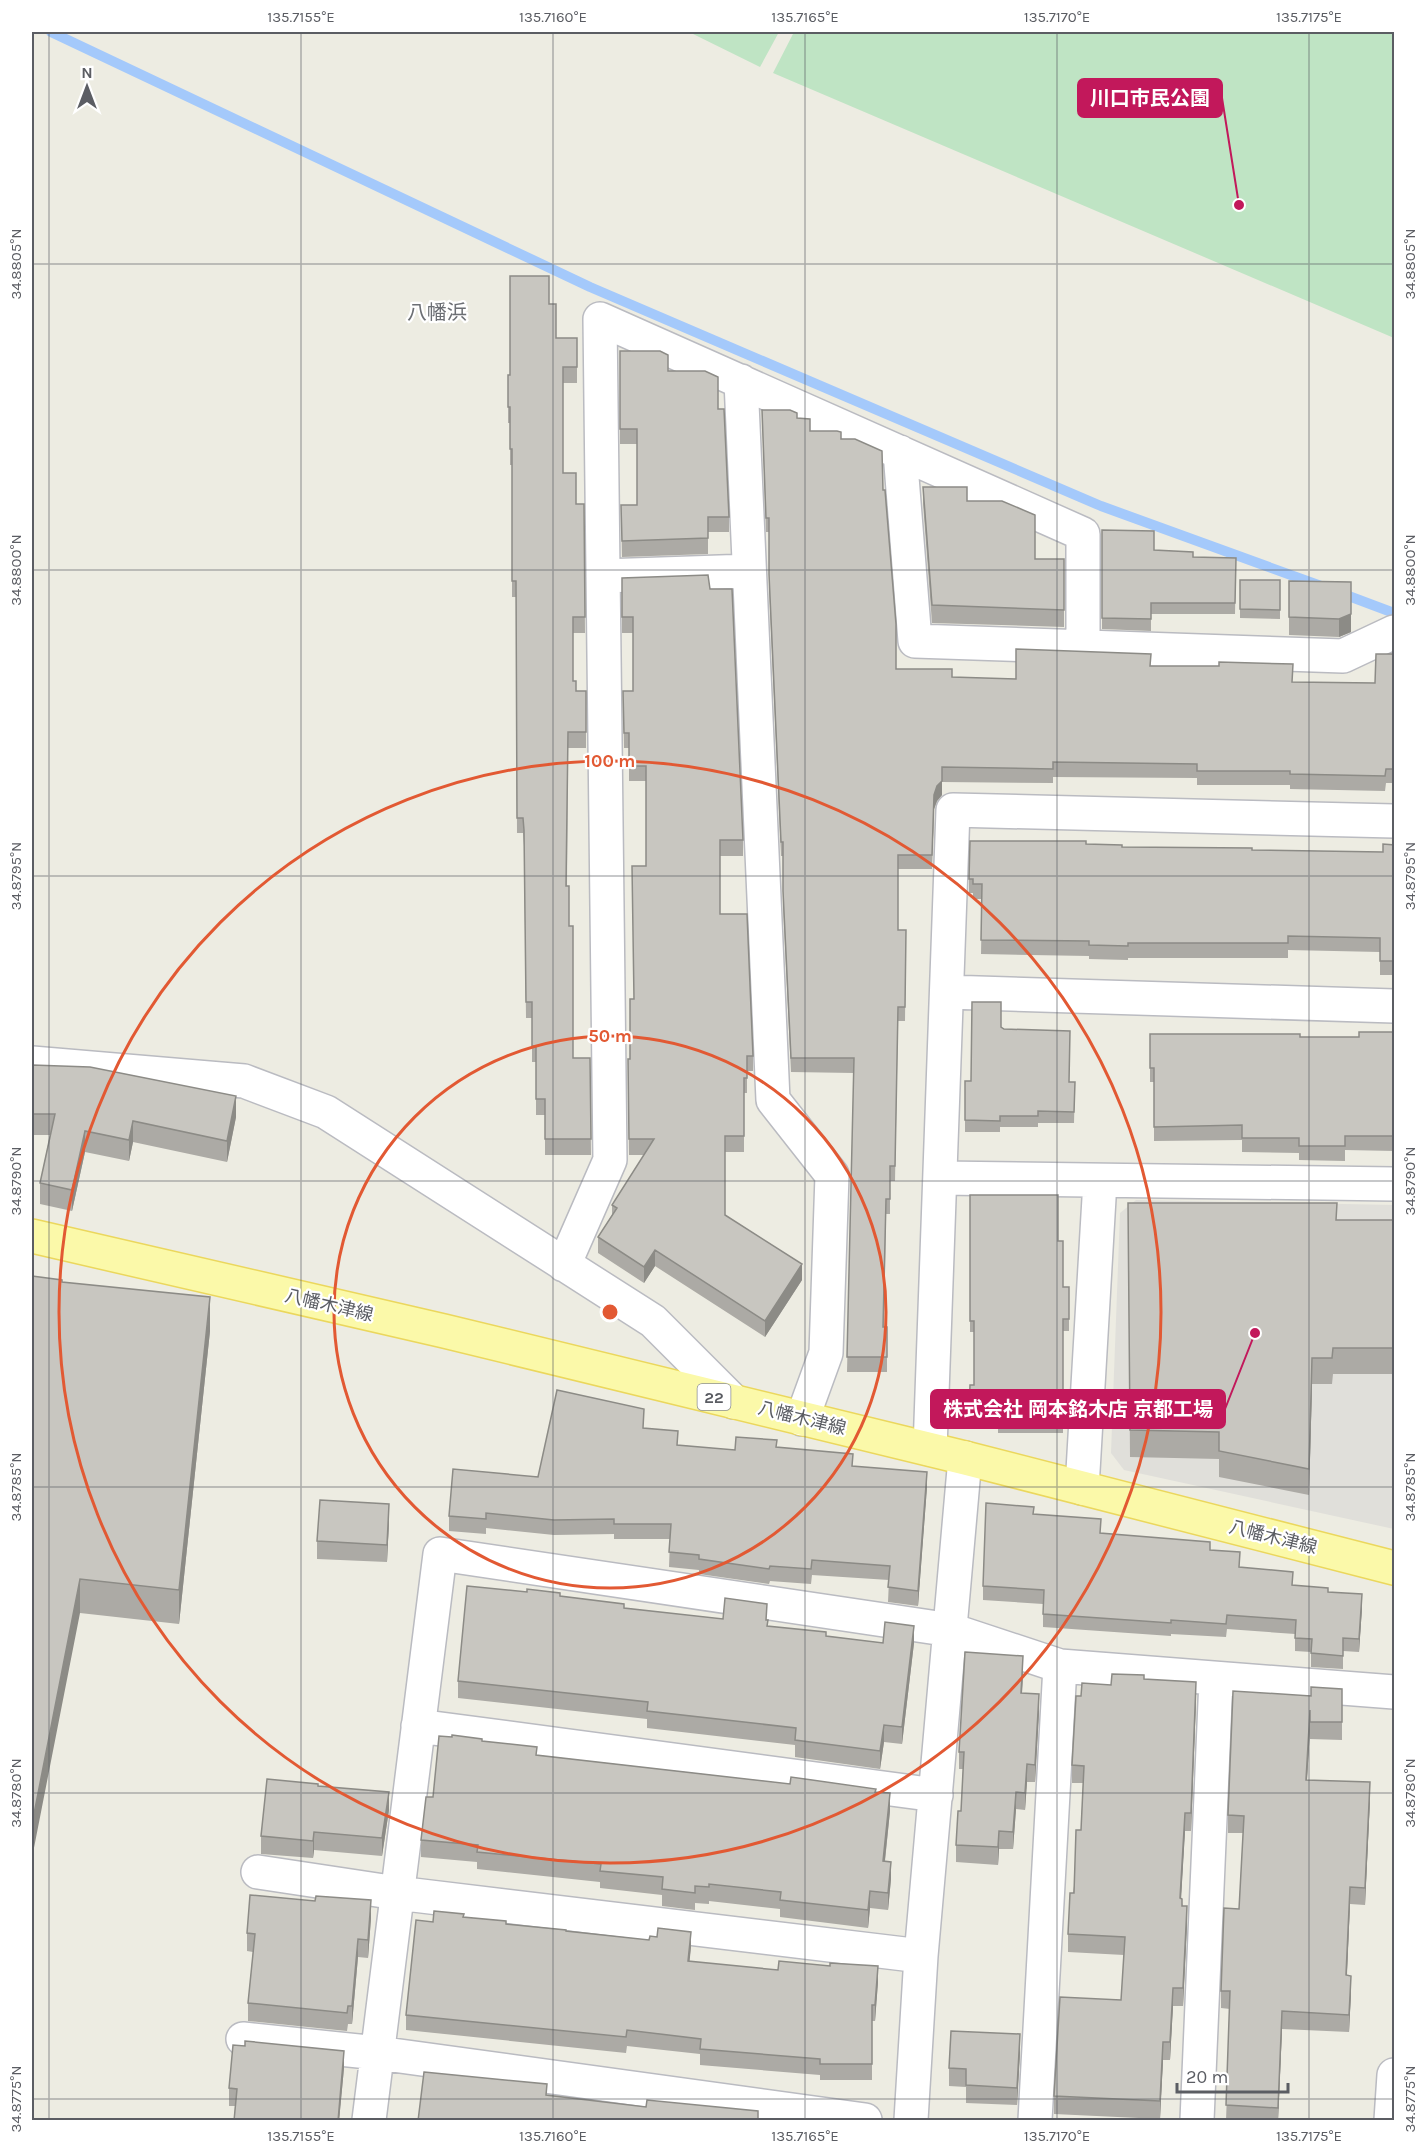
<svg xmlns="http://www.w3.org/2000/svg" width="1426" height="2152" font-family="Karla,'Noto Sans JP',sans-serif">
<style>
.industrial{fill:#e0dfda}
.green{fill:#bfe4c4}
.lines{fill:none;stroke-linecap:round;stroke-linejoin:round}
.stream{stroke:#a4c9fb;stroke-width:10}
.minor-casing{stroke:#babbc1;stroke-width:36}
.major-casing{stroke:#ebd75d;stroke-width:36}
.minor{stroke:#fff;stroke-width:33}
.major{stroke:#fbf9a9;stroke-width:33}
.wall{fill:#acaaa5}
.shaded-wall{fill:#8c8b86}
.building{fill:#c8c6c0;stroke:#8c8b86;stroke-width:1.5}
.ticks{fill:none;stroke:#5b5d63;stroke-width:1.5;stroke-opacity:0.45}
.ring{fill:none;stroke:#e25933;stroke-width:3}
.labels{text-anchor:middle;stroke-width:4.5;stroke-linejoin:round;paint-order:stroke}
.shield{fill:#fff;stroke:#8c8e92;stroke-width:1.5}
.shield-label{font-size:16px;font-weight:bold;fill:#5b5d63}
.street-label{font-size:18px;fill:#5b5d63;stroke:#fff}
.neighbourhood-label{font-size:20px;fill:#6c6f74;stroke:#fff}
.centre{fill:#e25933;stroke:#fff;stroke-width:3}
.ring-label{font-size:18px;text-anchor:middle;font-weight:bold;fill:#e25933;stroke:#fff;stroke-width:4.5;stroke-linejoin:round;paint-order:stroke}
.leader{fill:none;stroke:#c2185b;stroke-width:2}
.callout-dot{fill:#c2185b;stroke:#fff;stroke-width:2}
.callout{fill:#c2185b;stroke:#c2185b;stroke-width:2}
.callout-label{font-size:20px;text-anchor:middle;font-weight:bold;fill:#fff}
.neatline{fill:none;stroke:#5b5d63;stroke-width:2}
.ticks-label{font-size:15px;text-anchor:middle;fill:#5b5d63}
</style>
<rect width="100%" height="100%" fill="#edece2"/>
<path class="industrial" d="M1136,1200L1394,1205V1529L1124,1470L1111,1453L1120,1213Z"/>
<path class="green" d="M689,32H779L760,67Z
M794,32H1394V338L773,73Z"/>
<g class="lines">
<path class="stream" d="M51,32L590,287L1101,506L1321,586
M1338,592L1394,613"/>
<defs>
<path id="minor" d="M741,381L773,1100L832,1175L826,1353L802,1419
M900,452L915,641L1343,656L1394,632
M603,576L749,571
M947,992L1394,1006
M32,1063L244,1081L326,1112L653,1321L734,1402
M940,1178L1394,1184
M564,1265L610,1160L600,319L1083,534V646
M930,1449L953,810L1394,821
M1082,1488L1100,1181
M418,1726L936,1795
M258,1872L397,1893L921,1956
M243,2039L378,2053L865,2120
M369,2120L440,1554L951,1630L1060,1666L1394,1692
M911,2120L921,1956L965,1458
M1035,2120L1060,1666
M1197,2120L1216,1679
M1391,2120L1394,2075"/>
<path id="major" d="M32,1236L444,1331L965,1458L1394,1568"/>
</defs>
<use href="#minor" class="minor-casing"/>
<use href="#major" class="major-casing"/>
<use href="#minor" class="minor"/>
<use href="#major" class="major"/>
</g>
<path class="wall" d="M549,304L556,338H577V383H563V473L576,504H584L585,633H573V681L576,691H586V748H568L567,886L569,926L573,1058H590L591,1155H545V1115H536V1062H532V1018H526L524,846L523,833H517L516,597H512V465H510V423H508V375H510Z
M620,351L668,371L718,409L729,517V532H708V554L622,557L621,505H637V444H620Z
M762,410L797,418L810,431L841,439L883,490L896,669L952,677L1016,679L1150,666L1293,682L1375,683L1395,654V783H1386L1385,791L1290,789V785H1197V778L1053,777V783L942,782V795L937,801L934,809L932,869H898V930H906L905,1021H898L895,1181H890V1214H886L884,1327H887V1372H847L854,1073L791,1072L783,905V856H781L769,588V532H766Z
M923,487L967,501L1035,559H1064V627L932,623L923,504Z
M1102,530L1154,550L1193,557L1236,558L1235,614H1151V631L1102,629Z
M622,578L743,840V856H720V914L753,1056V1071H747V1093H744V1152H725V1215L802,1280L765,1337L655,1266L644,1283L598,1253V1237L612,1215V1205L644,1155H629L628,1059H630L634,999L646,866V781H629V748H624L623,691H633V633H622Z
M1240,580H1280V619L1240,618Z
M1289,581L1351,582V632L1339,637L1289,635Z
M1086,844L1122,847L1252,850L1383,852L1395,845V975H1380V952L1288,950V958H1128V960L1089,959V956L981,954L982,899H973V893H969V879Z
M1001,1027L1069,1082H1075L1074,1123H1038V1127H1000V1132H965V1081H971Z
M1395,1032V1151L1345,1150V1161L1299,1160V1153L1242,1152V1140L1154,1141V1082H1150V1034L1300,1037H1359Z
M32,1065L236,1117L227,1162L133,1142L129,1161L85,1152L72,1211L40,1204V1183L50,1135H32Z
M970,1195L1058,1241L1063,1287H1069V1331H1063V1433H998V1427H969L970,1385H974V1332H970Z
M1128,1203L1337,1220H1395V1374H1333L1332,1384H1312L1309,1495L1219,1477V1459L1130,1457Z
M62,1282L210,1331L179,1624L80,1613Z
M644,1428L678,1445L735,1450L777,1447L853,1466L927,1487L918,1606L888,1602L889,1580L812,1575L811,1584L770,1581L769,1584L699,1574V1570L669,1567L670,1539H614V1534L554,1535L486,1528V1534L449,1531V1516Z
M1034,1514L1101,1533L1210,1550L1240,1568L1293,1585L1328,1592L1362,1608L1359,1652L1343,1651V1669L1311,1667V1652L1295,1651V1634L1227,1629L1226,1637L1171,1634V1636L1043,1627V1604L983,1600V1586Z
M389,1521L387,1562L317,1559V1541Z
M527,1592L560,1596L624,1608L723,1619L767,1620L768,1626L826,1636L883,1643H914L902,1744L884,1742L880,1769L795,1757V1745L647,1728V1719L458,1698V1681Z
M1023,1674L1022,1693L1039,1712L1035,1782H1027L1025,1810L1016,1809L1013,1849H999L998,1865L956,1862V1845L961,1811L963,1769H959V1752Z
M1144,1679L1196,1700L1191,1831H1185L1181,1899L1187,1924L1183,2006H1173L1170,2060H1163L1160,2119L1054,2114V2096L1121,2000L1124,1955L1068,1952V1934L1081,1830L1083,1783H1072V1765L1081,1696L1111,1685Z
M1342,1689V1740L1310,1739V1730L1307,1780L1370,1800L1365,1905L1350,1904L1347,1975L1351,1993L1349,2032L1282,2029L1278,2121H1226L1230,2009L1221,2008V1991L1239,1909L1243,1833H1228V1815L1311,1696Z
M452,1737L482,1741L537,1755L790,1784L876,1792L890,1811L885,1861L891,1879L888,1910L870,1908L868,1928L780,1917V1909L709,1901V1904L695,1903V1910L662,1906V1895L600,1888V1882L477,1869V1862L421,1857V1840L433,1797Z
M318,1786L389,1810L382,1856L314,1850L313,1858L261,1854V1836Z
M464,1917L506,1924L691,1947L689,1962L878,1982L875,2021H872V2080H820V2075L700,2065V2054L627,2046L626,2053L406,2030V2015L433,1922Z
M371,1918L368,1958L358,1957L352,2024H348L347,2031L248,2021V2003L253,1952L247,1951V1933Z
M1020,2052L1017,2105L966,2103V2087L949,2086V2068Z
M344,2068L339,2121H234L235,2106H229V2088Z"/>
<path class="shaded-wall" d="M1351,582V632L1339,637V619Z
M942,781V795L937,801L934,809L932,869L934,795L937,786Z
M236,1096V1117L227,1162V1141Z
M133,1121V1142L129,1161V1140Z
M85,1131V1152L72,1211V1190Z
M655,1250V1266L644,1283V1267Z
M802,1264V1280L765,1337V1321Z
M210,1297V1331L179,1624V1590Z
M1312,1358V1384L1309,1495V1469Z
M927,1472V1487L918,1606V1591Z
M389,1504V1521L387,1562V1545Z
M80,1579V1613L32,1858V1824Z
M1362,1594V1608L1359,1652V1639Z
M914,1626V1643L902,1744V1727Z
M1023,1656V1674L1021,1711V1693Z
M1196,1682V1700L1191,1831V1813Z
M1039,1694V1712L1035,1782V1765Z
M1310,1710V1730L1306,1797V1780Z
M884,1725V1742L880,1769V1751Z
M1027,1764V1782L1025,1810V1793Z
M1370,1782V1800L1365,1905V1888Z
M389,1792V1810L382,1856V1838Z
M1016,1792V1809L1013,1849V1832Z
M890,1793V1811L883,1878V1861Z
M1185,1813V1831L1180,1916V1898Z
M999,1831V1849L998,1865V1847Z
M314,1832V1850L313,1858V1841Z
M891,1862V1879L888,1910V1893Z
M1350,1887V1904L1346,1993V1975Z
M870,1891V1908L868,1928V1910Z
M371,1900V1918L368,1958V1940Z
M1187,1906V1924L1183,2006V1988Z
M691,1932V1947L688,1977V1961Z
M358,1939V1957L352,2024V2006Z
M878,1966V1982L875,2021V2005Z
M1351,1976V1993L1349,2032V2015Z
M1173,1988V2006L1170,2060V2042Z
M1282,2011V2029L1278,2121V2108Z
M1020,2034V2052L1017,2105V2088Z
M1163,2042V2060L1160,2119V2101Z
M344,2051V2068L339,2121H338Z"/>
<path class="building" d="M510,276H549V304H556V338H577V367H563V473H576V504H584L585,617H573V681H576V691H586V732H568L566,886H569V926H573V1058H590L591,1139H545V1099H536V1046H532V1002H526L524,830L523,818H517L516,581H512V449H510V407H508V375H510Z
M620,351H660L668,355V371H705L718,377V409H724L729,517H708V538L622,541L621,505H637V429H620Z
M762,410H790L797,413V418L810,419V431H837L841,432V439H855L882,451L883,490H885L896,624V669H952V677L1016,679V649L1151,654L1150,666H1219V662L1293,664L1292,682L1375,683L1376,654H1395V769H1386L1385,776L1290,774V771H1197V764L1053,762V769L942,767V781L937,786L934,795L932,855H898V930H906L905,1007H898L895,1166H890V1199H886L883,1327H887V1357H847L854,1058H791L783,891V842H781L769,574V518H766Z
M923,487H967V501H1002L1035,515V559H1064V610L932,605Z
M1102,530L1154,531V550L1193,552V557L1236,558L1235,603H1151V619L1102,618Z
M708,575L710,589H732L743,840H720V914H747L753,1056H747V1078H744V1136H725V1215L802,1264L765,1321L655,1250L644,1267L598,1237L617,1208L612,1205L654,1139H629L628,1059H630V999H634L632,866H646V766H629V733H624L623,691H633V617H622V578Z
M1240,580H1280V610L1240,609Z
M1289,581L1351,582V614L1339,619L1289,617Z
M970,841H1086V844L1122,845V847L1252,848V850L1383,852V844L1395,845V961H1380V938L1288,936V943H1128V946L1089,945V941L981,940L982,884H973V879H969Z
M972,1002H1001V1027L1004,1029L1070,1031L1069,1082H1075L1074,1112L1038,1111V1116H1000V1121L965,1120V1081H971Z
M1359,1032H1395V1136H1345V1146H1299V1138H1242V1125L1154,1127V1068H1150V1034H1300V1037H1359Z
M32,1065L90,1067L236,1096L227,1141L133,1121L129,1140L85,1131L72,1190L40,1183L55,1114H32Z
M970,1195H1058V1241H1063V1287H1069V1319H1063V1422H998V1415H969L970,1385H974V1321H970Z
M1128,1203H1337L1336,1220H1395V1348H1333L1332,1358H1312L1309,1469L1219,1451V1432L1130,1430Z
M32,1276L62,1280V1282L210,1297L179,1590L80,1579L32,1824Z
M557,1390L644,1409L643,1428L678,1431L677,1445L735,1450L736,1437L777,1440L776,1447L853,1454L852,1466L927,1472L918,1591L888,1587L890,1566L812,1560L811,1569L770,1566L769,1569L699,1559V1555L669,1552L671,1524H614V1519L554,1520L486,1513V1519L449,1516L453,1469L538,1477Z
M320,1500L389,1504L387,1545L317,1541Z
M986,1503L1034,1507L1033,1514L1101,1519L1100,1533L1210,1542V1550L1240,1552L1239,1567L1293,1572L1292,1585L1328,1588V1592L1362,1594L1359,1639L1343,1638V1656L1311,1653L1312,1639L1295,1638L1296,1620L1227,1615L1226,1624L1171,1620V1623L1043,1614L1044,1590L983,1586Z
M467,1586L527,1592V1589L560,1593V1596L624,1604V1608L723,1619L725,1598L767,1604L766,1620H768L767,1626L826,1632V1636L883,1643L885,1622L914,1626L902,1727L884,1725L880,1751L795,1740L796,1728L647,1711L648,1702L458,1681Z
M965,1652L1023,1656L1021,1693L1039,1694L1035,1765L1027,1764L1025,1793L1016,1792L1013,1832L999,1831L998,1847L956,1845L958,1811H961L964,1752H959Z
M1112,1674L1144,1675V1679L1196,1682L1191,1813H1185L1180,1898L1182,1899V1906H1187L1183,1988H1173L1170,2042H1163L1160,2101L1054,2096L1060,1997L1121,2000L1125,1937L1068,1934L1070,1893H1074L1076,1830H1081L1084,1766L1072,1765L1076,1696H1081L1082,1683L1111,1685Z
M1311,1687L1342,1689V1722H1310V1710L1306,1780L1370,1782L1365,1888L1350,1887L1346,1975L1351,1976L1349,2015L1282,2011L1278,2108L1226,2105L1230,1991H1221L1224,1908L1239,1909L1244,1816L1228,1815L1233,1691L1311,1696Z
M452,1735L482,1739V1741L537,1747L536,1755L790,1784L791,1777L876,1789L875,1792L890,1793L883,1861L891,1862L888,1893L870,1891L868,1910L780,1900L781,1892L709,1884V1887L695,1886V1893L662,1889L663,1877L600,1871L601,1864L477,1852L478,1845L421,1840L426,1797H433L439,1736L452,1737Z
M267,1779L318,1784V1786L389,1792L382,1838L314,1832L313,1841L261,1836Z
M250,1895L315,1901L316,1896L371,1900L368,1940L358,1939L352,2006H348L347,2013L248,2003L255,1934L247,1933Z
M434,1911L464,1914L463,1917L506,1921V1924L566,1930V1931L649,1940L650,1936L657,1937L658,1928L691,1932L688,1961L778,1970L779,1961L830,1966V1963L878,1966L875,2005H872V2064H820V2059L700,2049L701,2039L627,2030L626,2037L406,2015L416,1920L433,1922Z
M951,2031L1020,2034L1017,2088L966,2085V2069L949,2068Z
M245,2041L344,2051L338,2121H234L237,2089L229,2088L233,2045L245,2046Z
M424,2072L547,2084L546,2095L646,2107L647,2100L758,2111V2121H418Z"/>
<path class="ticks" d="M49,32V2120M301,32V2120M553,32V2120M805,32V2120M1057,32V2120M1309,32V2120M32,264H1394M32,570H1394M32,876H1394M32,1181H1394M32,1487H1394M32,1793H1394M32,2099H1394"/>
<g class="ring">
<circle cx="610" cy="1312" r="276"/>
<circle cx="610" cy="1312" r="551"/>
</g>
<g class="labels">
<rect class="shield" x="697.5" y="1384" width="33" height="26" rx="4.5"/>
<g class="shield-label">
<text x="714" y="1403">22</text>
</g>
<g class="street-label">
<text transform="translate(329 1305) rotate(13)" y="6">八幡木津線</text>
<text transform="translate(802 1418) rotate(14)" y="6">八幡木津線</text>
<text transform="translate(1273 1537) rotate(14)" y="6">八幡木津線</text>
</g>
<g class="neighbourhood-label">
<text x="437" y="319">八幡浜</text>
</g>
</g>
<circle cx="610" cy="1312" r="9" class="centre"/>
<g class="ring-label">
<text x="610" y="767">100 m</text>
<text x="610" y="1042">50 m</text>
</g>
<path class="leader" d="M1239 205L1222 98M1255 1333L1225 1409"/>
<g class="callout-dot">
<circle cx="1239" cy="205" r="6"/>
<circle cx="1255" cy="1333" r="6"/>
</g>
<g class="callout">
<rect x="1078" y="79" width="144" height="38" rx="6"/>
<rect x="931" y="1390" width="294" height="38" rx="6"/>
</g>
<g class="callout-label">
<text x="1150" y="105">川口市民公園</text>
<text x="1078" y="1416">株式会社 岡本銘木店 京都工場</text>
</g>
<rect width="1426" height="2152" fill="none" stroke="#ffffff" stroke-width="66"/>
<g transform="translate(87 87)" stroke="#ffffff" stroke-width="4.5" paint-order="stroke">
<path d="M0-4.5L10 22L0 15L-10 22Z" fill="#5b5d63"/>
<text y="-9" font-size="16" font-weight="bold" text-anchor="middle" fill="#5b5d63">N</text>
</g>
<path d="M1177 2083v9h111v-9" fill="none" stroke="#5b5d63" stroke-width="3"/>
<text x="1186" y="2083" font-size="18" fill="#5b5d63" stroke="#ffffff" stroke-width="4.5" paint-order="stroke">20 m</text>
<rect x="33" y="33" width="1360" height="2086" class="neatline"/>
<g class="ticks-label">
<text x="301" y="22">135.7155°E</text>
<text x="553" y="22">135.7160°E</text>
<text x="805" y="22">135.7165°E</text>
<text x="1057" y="22">135.7170°E</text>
<text x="1309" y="22">135.7175°E</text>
<text transform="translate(16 264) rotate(-90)" y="5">34.8805°N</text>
<text transform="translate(1410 264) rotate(-90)" y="5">34.8805°N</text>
<text transform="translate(16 570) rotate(-90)" y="5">34.8800°N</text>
<text transform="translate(1410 570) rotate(-90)" y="5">34.8800°N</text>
<text transform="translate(16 876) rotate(-90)" y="5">34.8795°N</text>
<text transform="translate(1410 876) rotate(-90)" y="5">34.8795°N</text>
<text transform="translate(16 1181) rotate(-90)" y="5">34.8790°N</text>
<text transform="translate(1410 1181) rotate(-90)" y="5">34.8790°N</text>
<text transform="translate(16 1487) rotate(-90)" y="5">34.8785°N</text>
<text transform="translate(1410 1487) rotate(-90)" y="5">34.8785°N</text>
<text transform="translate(16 1793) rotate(-90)" y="5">34.8780°N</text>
<text transform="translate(1410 1793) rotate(-90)" y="5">34.8780°N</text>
<text transform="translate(16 2099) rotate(-90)" y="5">34.8775°N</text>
<text transform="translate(1410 2099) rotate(-90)" y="5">34.8775°N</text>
<text x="301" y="2141">135.7155°E</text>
<text x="553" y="2141">135.7160°E</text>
<text x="805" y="2141">135.7165°E</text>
<text x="1057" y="2141">135.7170°E</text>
<text x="1309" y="2141">135.7175°E</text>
</g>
</svg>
